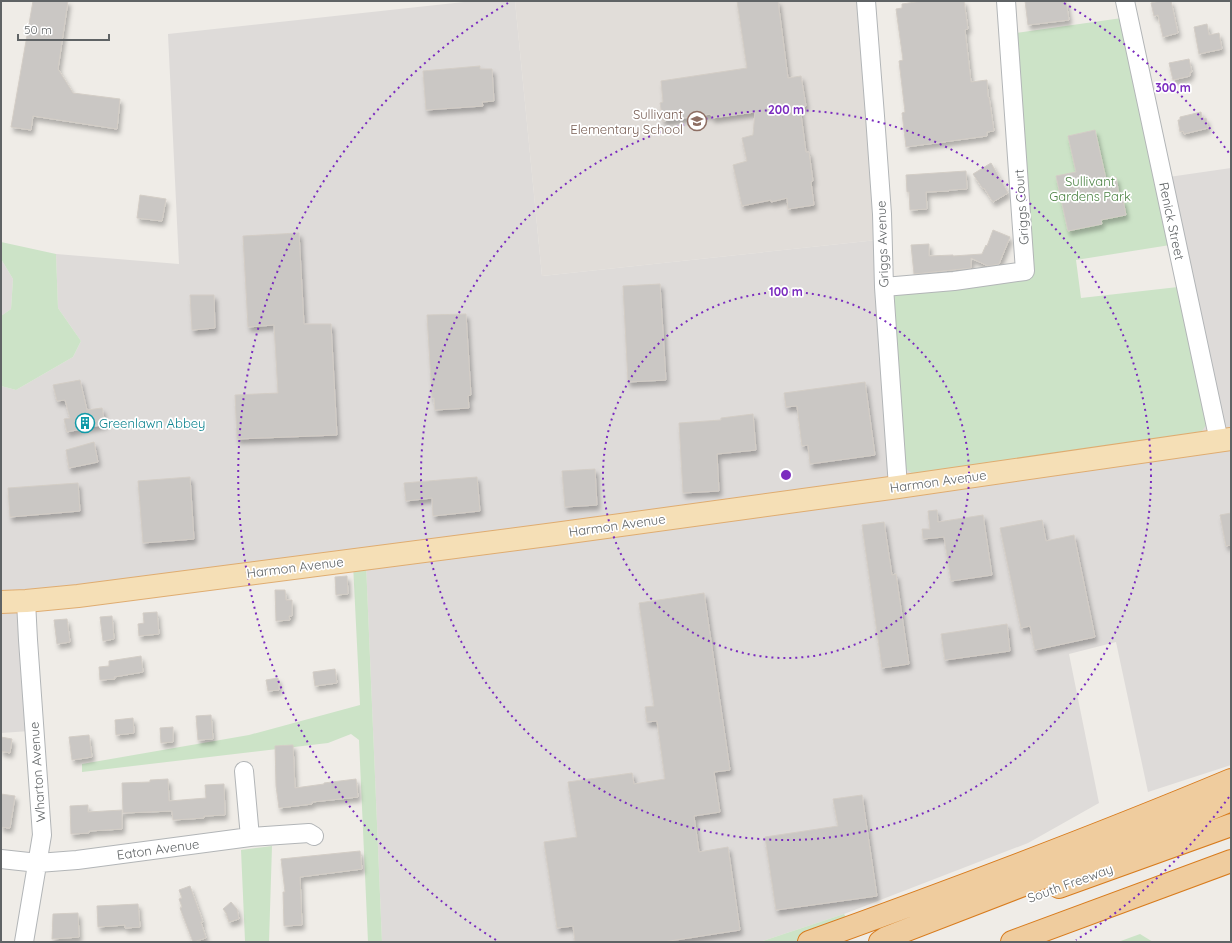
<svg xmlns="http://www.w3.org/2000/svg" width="1232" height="943" font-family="Quicksand,sans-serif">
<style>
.industrial{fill:#dedbd9}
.education{fill:#e1ddd9}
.green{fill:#cce3c7}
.building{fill:#cac7c4;stroke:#d3cdc6;filter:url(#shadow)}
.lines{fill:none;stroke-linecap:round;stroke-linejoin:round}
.minor-casing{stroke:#b2b5b7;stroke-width:20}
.major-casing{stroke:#dfac70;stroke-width:24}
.highway-casing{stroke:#d87c1e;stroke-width:24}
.minor{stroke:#fff;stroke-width:18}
.major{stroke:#f5dfb6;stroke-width:22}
.highway{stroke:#efcc9e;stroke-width:22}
.ring{fill:none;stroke:#7b2cbf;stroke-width:2;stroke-dasharray:2 4}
.labels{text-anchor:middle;stroke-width:3.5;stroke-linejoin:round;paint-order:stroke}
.education-label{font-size:13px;fill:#785e54;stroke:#fff;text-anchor:end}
.park-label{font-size:13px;fill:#4a8142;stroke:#fff}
.street-label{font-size:13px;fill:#5f6365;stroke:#fff}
.culture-label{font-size:13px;fill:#0d838f;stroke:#fff;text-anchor:start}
.centre{fill:#7b2cbf;stroke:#fff;stroke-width:2}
.ring-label{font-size:12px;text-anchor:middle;font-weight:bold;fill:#7b2cbf;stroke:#fff;stroke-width:3.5;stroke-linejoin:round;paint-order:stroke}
</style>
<defs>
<filter id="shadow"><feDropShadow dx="2.5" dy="4.5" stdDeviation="2" flood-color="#0004"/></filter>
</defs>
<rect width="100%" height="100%" fill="#efece7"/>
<path class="industrial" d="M473,1H515L542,276L877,240L894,292L905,468L1207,424L1155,179L1231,168V765L1148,792L1116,642L1069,654L1099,803L1028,843L844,914L760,942H382L366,563L22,604L30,731L1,733V386L16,390L73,357L81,341L58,308L56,254L179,264L168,34Z
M1,259L13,279L11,309L1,316Z"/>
<path class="education" d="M515,1H858L877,240L542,276Z"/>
<path class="green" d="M1122,18L1170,245L1076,260L1081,298L1178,287L1207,424L1195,440L917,477L905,468L894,292L1029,268L1016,33Z
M1,242L56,254L58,308L81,341L73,357L16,390L1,386V316L11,309L13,279L1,259Z
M366,563L382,942H368L359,740L351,734L328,743L82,772V764L249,735L360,705L353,564Z
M272,846L269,942H243L245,941L241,850Z
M844,914L856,933L830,942H760Z
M1140,934L1153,942H1118Z"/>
<path class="building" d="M33,1H68L58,69L73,93L120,99L117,129L33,116L31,130L11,127Z
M737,1H778L788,78L801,76L806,106L800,107L806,152H809L813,181L811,182L814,205L788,209L787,198L771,202V200L742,206L733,165L747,161L742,138L753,135L755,112L712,118L711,114L663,121L660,103L663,102L661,81L747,68Z
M922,1H964L968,29L965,30L971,82L987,80L988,97H989L994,131L987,132V136L906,147L902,113L905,112L899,61L903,60L896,9L902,8V4Z
M1025,1H1066L1069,20L1028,25Z
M1160,1H1171L1178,33L1163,37L1158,15L1154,16L1151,3Z
M1207,24L1209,35L1219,33L1222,49L1199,54L1194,27Z
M1189,59L1192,72H1190V76L1173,80L1169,63Z
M480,66V69H492L494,101L482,102L483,106L426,110L423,71Z
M1201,112L1202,119L1206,118L1208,128L1184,134L1183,131L1180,132L1178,120H1180V117Z
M1095,130L1106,179L1116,177L1120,200H1123L1126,215L1101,220L1102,224L1068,231L1056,176L1076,172L1068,136Z
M991,163L1008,193L993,202L984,188L983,189L973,174Z
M966,171L967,189L949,190V191L926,192L927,209L910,210L909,192H907L906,175Z
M140,195L166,199L162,221L137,218Z
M993,230L1010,237L999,264L988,266L971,258V268L914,274L911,245L929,244V256L953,255V256L982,254L986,245L987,246Z
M299,233L304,324H331L337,435L237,439L235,395L278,393L274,325L248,327L243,236Z
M660,284L666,380L628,382L623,286Z
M190,295H214L215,328L192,330Z
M466,314L471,395L468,396L469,408L435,410L434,398H432L427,315Z
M80,380L87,410L102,408L105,424L67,432L64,419L70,418L65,400L57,401L53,385Z
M865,382L875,455L810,464L808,445L802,446L797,406L786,407L784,393Z
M753,414L756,450L717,454L719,491L683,493L679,423L721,420V418Z
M94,442L98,462L69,468L66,450Z
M595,469L597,505L565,507L562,471Z
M190,477L194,539L143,543L138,481Z
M477,477L480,511L433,516L432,498L406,501L404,483Z
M78,483L80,511L10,517L8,488Z
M937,510L938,522L983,515L992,575L951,581L944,537L923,539L922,529H930L928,511Z
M1231,513V545L1226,546L1220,515Z
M1042,520L1046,541L1074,535L1095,637L1035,650L1030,626L1021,628L1000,528Z
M884,522L892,575L896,574L909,664L882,668L862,525Z
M347,576L348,594L336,595L335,577Z
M275,590H285L286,600H292V616H289L290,620L276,621Z
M704,593L730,770L714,772L720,812L694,816L699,852L728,847L740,930L663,942H575L573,926L557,928L544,842L577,837L568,782L632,773L634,784L665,779L657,721L647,722L645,707L654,706L639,603Z
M157,612L159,634L139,636L138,624L144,623L143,613Z
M112,616L114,639L103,641L100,617Z
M67,619L70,642L57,644L54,620Z
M1007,624L1010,651L945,660L941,634Z
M141,656L143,672L114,677L115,679L100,680L99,667L109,666V661Z
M335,669L337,683L315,686L313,672Z
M278,678L279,690L268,691L266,680Z
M211,715L213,739L198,740L196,716Z
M133,718L134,733L116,735L115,720Z
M173,727V742L161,743L160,728Z
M89,735L92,757L72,760L69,737Z
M1,737L12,739L10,753L1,751Z
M293,745L295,788L324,784V783L356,779L358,797L312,802V804L279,808L276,786L275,746Z
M168,779L169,801L206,798L205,785L224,784L225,815L204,816V818L173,820L172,811L123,813L122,783L150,782V780Z
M1,794L15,796L10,828L1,827Z
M862,795L877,896L776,910L765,837L838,826L833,799Z
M88,805V812L122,810V829L89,831V833L71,834L70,806Z
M360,851L362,869L300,877L302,925L284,926L283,892H285L281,859Z
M190,886L203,922H201L206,938L193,942L180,908L182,907L179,899L182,898L179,890Z
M231,902L237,909L239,919L229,922L226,913L223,909Z
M138,904L140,927L125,928V925L98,927L97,906Z
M78,913L79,937L52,939L53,914Z"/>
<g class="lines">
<defs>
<path id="minor" d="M866,1L875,116L882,214L884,287L898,487
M1125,1L1219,441
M884,287L954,281L1025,271L1006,1
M244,771L250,837
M1,859L38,863L77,860L250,837L309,833L314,836
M24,942L42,835L28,640L26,601"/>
<path id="major" d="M1,602L26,601L78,596L555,534L898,487L1231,439"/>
<path id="highway" d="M1059,887L1231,825
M809,942C951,891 1092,838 1231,780
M880,942L886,938L1132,843L1231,800
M1012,942L1231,861"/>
</defs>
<use href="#minor" class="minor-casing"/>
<use href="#major" class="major-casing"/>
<use href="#highway" class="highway-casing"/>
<use href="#minor" class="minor"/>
<use href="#major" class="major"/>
<use href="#highway" class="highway"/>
</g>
<g class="ring">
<circle cx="786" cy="475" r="183"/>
<circle cx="786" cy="475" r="365"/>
<path d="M1229 797A548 548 0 0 1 1076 940M496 940A548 548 0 0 1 508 3M1064 3A548 548 0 0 1 1229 153"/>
</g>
<defs>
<symbol id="school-ring" viewBox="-11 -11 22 22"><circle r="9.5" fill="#fff" stroke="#8d6e63" stroke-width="1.5"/><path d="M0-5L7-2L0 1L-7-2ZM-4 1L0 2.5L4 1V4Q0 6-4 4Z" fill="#8d6e63"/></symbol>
<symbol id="building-ring" viewBox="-11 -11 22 22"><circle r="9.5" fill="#fff" stroke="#0f9aa8" stroke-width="1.5"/><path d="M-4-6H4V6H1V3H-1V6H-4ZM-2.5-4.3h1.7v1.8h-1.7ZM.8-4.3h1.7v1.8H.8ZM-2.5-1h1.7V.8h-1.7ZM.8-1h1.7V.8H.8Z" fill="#0f9aa8"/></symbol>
</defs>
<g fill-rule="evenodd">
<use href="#school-ring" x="686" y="110" width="22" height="22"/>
<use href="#building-ring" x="74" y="412" width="22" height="22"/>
</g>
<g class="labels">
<g class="education-label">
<text x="683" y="119">Sullivant<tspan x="683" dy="15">Elementary School</tspan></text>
</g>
<g class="park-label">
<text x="1090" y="186">Sullivant<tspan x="1090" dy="15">Gardens Park</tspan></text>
</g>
<g class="street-label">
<text transform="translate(1021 207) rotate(-94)" y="5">Griggs Court</text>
<text transform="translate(1172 221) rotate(78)" y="5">Renick Street</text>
<text transform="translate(882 244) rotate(-92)" y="5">Griggs Avenue</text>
<text transform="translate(938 481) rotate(-8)" y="5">Harmon Avenue</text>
<text transform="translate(617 525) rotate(-8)" y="5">Harmon Avenue</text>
<text transform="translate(295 567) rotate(-7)" y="5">Harmon Avenue</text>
<text transform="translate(37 772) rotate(-94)" y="5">Wharton Avenue</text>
<text transform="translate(158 849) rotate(-8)" y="5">Eaton Avenue</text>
<text transform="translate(1070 883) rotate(-20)" y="5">South Freeway</text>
</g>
<g class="culture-label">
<text x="99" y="428">Greenlawn Abbey</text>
</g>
</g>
<circle cx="786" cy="475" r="6" class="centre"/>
<g class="ring-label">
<text x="1173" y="92">300 m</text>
<text x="786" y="114">200 m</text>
<text x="786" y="296">100 m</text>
</g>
<rect width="1232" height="943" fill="none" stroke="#5f6365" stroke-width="4"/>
<path d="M18 34v6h91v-6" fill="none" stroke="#5f6365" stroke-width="2"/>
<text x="24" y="34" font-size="12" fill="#5f6365" stroke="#ffffff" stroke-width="3" paint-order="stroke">50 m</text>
</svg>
